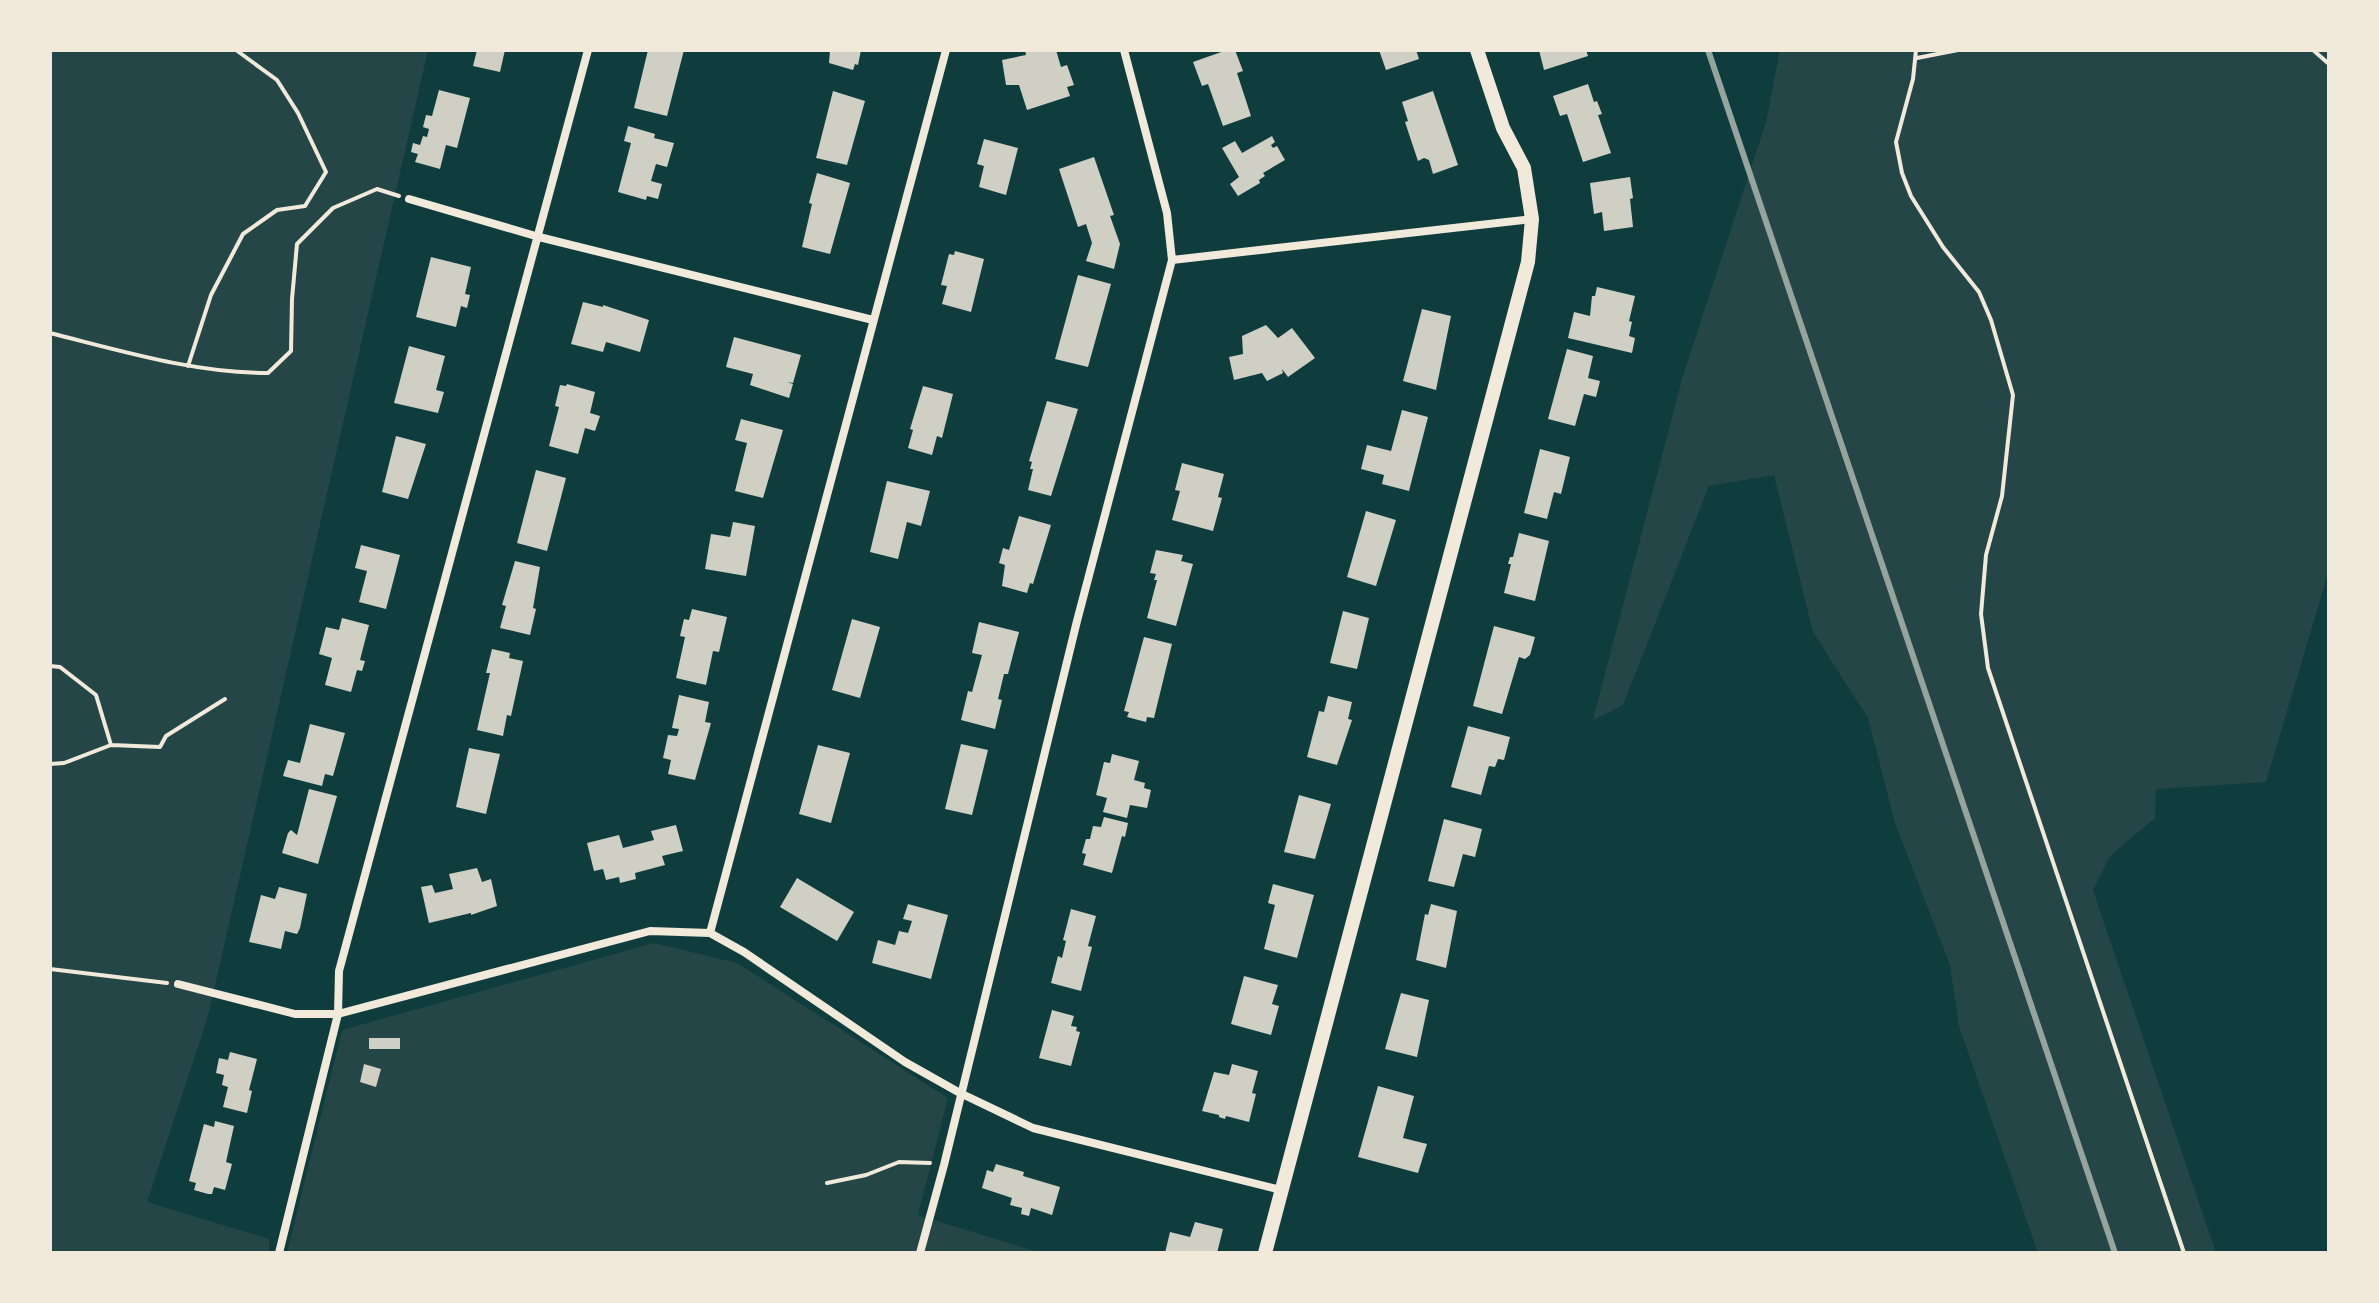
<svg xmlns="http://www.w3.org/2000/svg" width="2379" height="1303" font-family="Montserrat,sans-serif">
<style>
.green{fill:#244646}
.building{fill:#cfcfc3}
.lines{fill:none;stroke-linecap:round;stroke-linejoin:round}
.path{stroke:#f1e9da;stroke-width:4}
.minor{stroke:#f1e9da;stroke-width:8}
.tertiary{stroke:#f1e9da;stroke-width:14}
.rail{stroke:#97a49c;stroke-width:6}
</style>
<rect width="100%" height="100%" fill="#0f3d3e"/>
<path class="green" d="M50,50H428L208,1016L147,1202L269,1239V1253H50Z
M1780,50H2329V570L2266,782L2156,789L2155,818L2110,856L2093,890L2216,1253H2038L1959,1026L1950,965L1895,823L1868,718L1813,632L1774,475L1709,486L1623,705L1593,720L1682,379L1766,122Z
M654,943L737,963L948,1098L918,1215L1041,1253H287L342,1030Z"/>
<path class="building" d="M477,50H505L500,72L473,66Z
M648,50H684L667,116L634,108Z
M830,50H861L858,65L855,64L853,70L829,63Z
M1025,50H1056L1061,67L1067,65L1074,85L1067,87L1070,96L1027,110L1019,85H1006L1002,60L1026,55Z
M1227,50H1235L1243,71L1237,73L1251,116L1223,126L1208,84L1202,86L1193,62Z
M1379,50H1416L1419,59L1386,70Z
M1539,50H1586L1588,56L1544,70Z
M1588,84L1594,102L1597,101L1602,114L1598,115L1611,153L1583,162L1567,114L1560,116L1553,96Z
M439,90L470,98L457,148L446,145L440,169L415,162L418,154L411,152L413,143L420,145L423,136L427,137L429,129L423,127L426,115L432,116Z
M833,91L865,101L847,165L816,158Z
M1433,91L1458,165L1433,174L1429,160L1424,158L1418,161L1405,122L1408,121L1402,102Z
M628,126L655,134L654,138L674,143L667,167L656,164L651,181L662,184L658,199L647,196L646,200L618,192L631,143L624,141Z
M1272,136L1275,142L1271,145L1273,148L1277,146L1285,160L1263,173L1265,176L1259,180L1260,183L1238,196L1230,184L1239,177L1222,148L1235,141L1242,153Z
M984,139L1018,148L1006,195L979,187L984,166L977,164Z
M1094,157L1114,215L1110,216L1120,244L1114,269L1086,261L1092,243L1086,224L1078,227L1059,169Z
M817,173L850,183L830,254L802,247L812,204L809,203Z
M1630,177L1633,198L1630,199L1633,227L1604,231L1602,212L1594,214L1590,183Z
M955,251L984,259L971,312L942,304L947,286L941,285L949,254L954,255Z
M431,257L471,267L465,294L470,295L467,308L461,306L456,327L416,317Z
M1078,275L1111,284L1088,367L1055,359Z
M1597,287L1635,296L1629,321L1632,322L1629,336L1635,338L1632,353L1568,338L1574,312L1590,316L1592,296H1595Z
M583,302L603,307V305L649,320L640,352L606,342L603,352L571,344Z
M1422,309L1451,316L1436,390L1403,381Z
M1266,325L1278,338L1292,328L1315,358L1288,377L1282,369L1283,373L1267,381L1262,373L1234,380L1229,357L1243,354L1242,336Z
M734,337L801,355L793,383L787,382L793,384L789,398L750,385L753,374L726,367Z
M409,346L445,356L436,390L444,392L438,413L394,403Z
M1567,349L1593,356L1588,378L1600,381L1596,397L1584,394L1575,426L1548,419Z
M567,384L595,392L590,413L600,416L595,431L585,428L578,454L549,446L559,407L555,406L560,385L566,386Z
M923,386L953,394L942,438L937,436L932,455L908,448L913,430L910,429Z
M1047,401L1078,409L1051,496L1028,490L1033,469H1030L1032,462L1029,461Z
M1402,410L1428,417L1409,491L1382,484L1384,475L1361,469L1367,445L1391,451Z
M741,419L783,430L763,498L735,491L747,443L735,440Z
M396,436L426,444L408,499L382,492Z
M1540,449L1570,457L1561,494L1554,492L1547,519L1524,513Z
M1182,463L1224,474L1218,497L1222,498L1213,531L1172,520L1180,491L1175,490Z
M536,470L566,478L547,551L517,543Z
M887,481L930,491L921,526L907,522L898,559L870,552Z
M1366,511L1396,520L1376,586L1347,577Z
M1019,516L1051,525L1033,584L1030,583L1027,593L1002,586L1005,565L999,563L1003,548L1009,550Z
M733,522L755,526L746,576L705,569L711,534L730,537Z
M1519,533L1549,541L1535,601L1504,593L1511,564H1508L1510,557H1513Z
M361,545L400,555L386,609L359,602L367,571L355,568Z
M1156,550L1183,555L1181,561L1193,564L1176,626L1147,618L1157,580H1154L1156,574L1150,573Z
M515,561L540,567L533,608L536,609L530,635L500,628L506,606L502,605Z
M692,609L727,617L719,652L713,651L706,685L676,678L685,637L680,636L684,619L689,620Z
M1343,611L1369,618L1357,669L1330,663Z
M342,618L369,625L360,660L365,661L362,671L357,670L351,692L325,685L332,658L319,654L326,627L339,630Z
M852,619L880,627L860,698L832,690Z
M979,622L1019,632L1008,674H1004L998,699L1002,700L995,729L961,720L968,691L972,692L982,655L972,653Z
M1494,626L1535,637L1530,655L1525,659L1519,657L1502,714L1473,706Z
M1144,637L1172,644L1154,718L1147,717L1146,722L1127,717L1129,712L1124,711Z
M492,649L510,653L509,658L523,661L511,716L507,715L503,736L477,730L490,673H486Z
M679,695L709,702L705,722L711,723L695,780L668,774L671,760L663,758L668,735L677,736L679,729L672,728Z
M1328,696L1352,702L1348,719L1352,720L1337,765L1307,757L1319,711L1324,712Z
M310,724L345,733L333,776L325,774L322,786L283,776L288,760L300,763Z
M1468,726L1510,737L1504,760L1498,759L1495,767L1489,766L1481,795L1451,787Z
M961,744L988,750L972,815L945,809Z
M818,745L850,753L831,823L799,814Z
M469,748L500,754L486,814L456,807Z
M1112,754L1139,761L1134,780L1145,783L1144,788L1151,790L1147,808L1130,805L1127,818L1103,812L1107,798L1096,795L1104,762L1110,763Z
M309,789L337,796L318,864L282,853L288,833L291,830L297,835Z
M1299,795L1331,804L1315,859L1284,852Z
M1104,817L1128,823L1125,837L1122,836L1112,873L1083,865L1086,854L1082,853L1086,839H1090L1093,826L1101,827Z
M1444,819L1482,829L1475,857L1463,854L1454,887L1428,881Z
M676,825L683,851L662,856L665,865L635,873L636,879L620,883L619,877L606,880L603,869L594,871L587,843L619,835L623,848L654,840L651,831Z
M477,868L482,882L491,879L497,906L471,915V913L429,923L421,887L432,885L435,893L453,889L449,874Z
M797,878L854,912L837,941L780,907Z
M1273,884L1314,895L1297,958L1264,949L1275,905L1268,903Z
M279,887L307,894L300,928L297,934L285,931L281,949L249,942L261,895L275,899Z
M908,904L948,915L931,979L872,963L878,940L895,945L899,931L908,933L912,921L903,919Z
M1431,904L1457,911L1446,968L1416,960L1425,914L1428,915Z
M1071,909L1096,916L1088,946L1092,947L1081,991L1051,983L1058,956L1062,958L1066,941L1063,940Z
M1244,976L1278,985L1272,1004L1279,1006L1271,1035L1231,1024Z
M1401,993L1429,1000L1417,1057L1385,1049Z
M1052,1010L1074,1016L1071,1026L1077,1027L1076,1031L1080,1032L1071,1066L1039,1058Z
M369,1038H400V1049H369Z
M230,1052L257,1059L249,1090L252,1091L247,1113L223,1107L228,1087L222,1085L224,1075L216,1073L219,1058L228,1060Z
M364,1064L381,1069L376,1087L360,1082Z
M1232,1064L1258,1071L1252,1093L1256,1094L1249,1122L1226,1116L1225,1119L1219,1117V1115L1202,1111L1214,1072L1229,1075Z
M1378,1086L1414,1096L1403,1138L1427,1144L1418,1173L1358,1157Z
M215,1121L234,1126L226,1162L232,1164L225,1190L214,1187L212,1194H208L194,1190L196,1183L189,1181L204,1124L214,1127Z
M996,1164L1024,1172L1023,1176L1060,1187L1052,1215L1031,1208L1029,1216L1021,1214L1022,1208L1010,1205L1012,1198L982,1188L987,1170L993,1172Z
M1195,1222L1223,1229L1217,1253H1165L1170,1232L1190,1237Z"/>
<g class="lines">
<path class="path" d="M1916,50L1913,79L1896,142L1902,173L1911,196L1943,247L1979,292L1991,320L2013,395L2002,496L1986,555L1981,614L1988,668L2184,1253
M2313,50L2329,64
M1917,58L1958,50
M50,333C122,351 194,373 268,373L291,351L292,299L297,244L333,208L377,189L399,196
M188,366L211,295L243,234L277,210L305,206L326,172L298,113L277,80L236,50
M50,666L60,667L96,695L111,745
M50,764L64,763L111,745L160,747L166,736L225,699
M50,969L167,983
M827,1183L866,1175L899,1162L930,1163"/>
<path class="minor" d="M409,199L539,237L873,320
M1172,260L1532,219
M710,933L946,50
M178,984L295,1014H338L650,931L710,933L744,952L905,1062L960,1093L1033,1128L1281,1190
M279,1253L338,1014L339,971L588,50
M920,1253L944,1165L1077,621L1172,260L1167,213L1124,50"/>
<path class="tertiary" d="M1265,1253L1528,262L1532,219L1524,168L1503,128L1477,50"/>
<path class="rail" d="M1708,50L2115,1253"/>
</g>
<rect width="2379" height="1303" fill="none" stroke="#f1e9da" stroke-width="104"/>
</svg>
